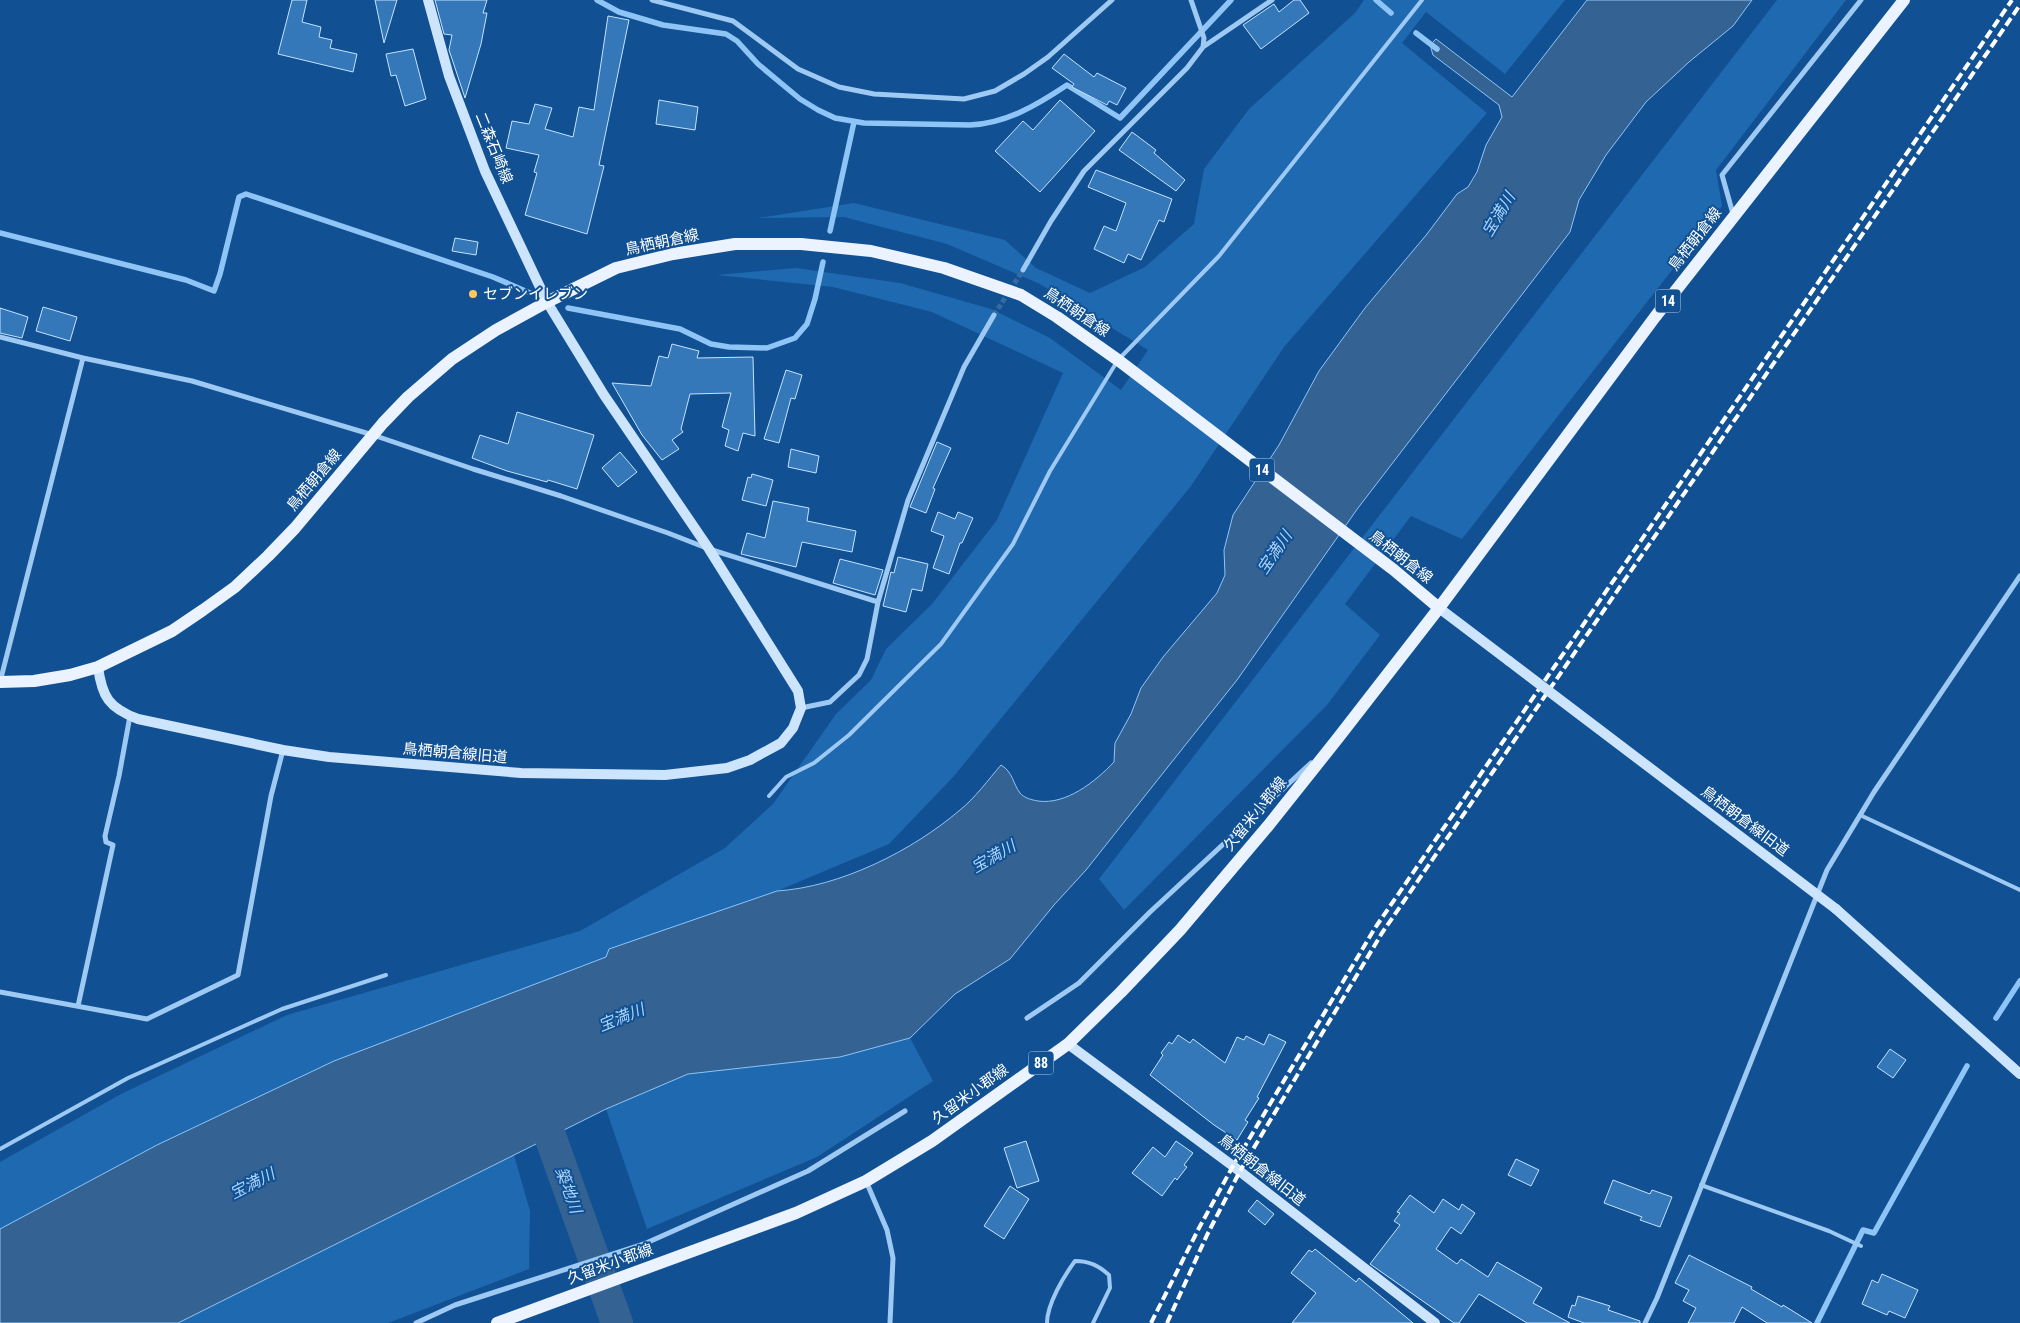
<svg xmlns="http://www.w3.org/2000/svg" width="2020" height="1323" font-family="'Roboto Condensed','Noto Sans JP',sans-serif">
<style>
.green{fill:#1f69b0}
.water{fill:#346393;stroke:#8fc5f6}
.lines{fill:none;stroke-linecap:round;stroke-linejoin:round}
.stream{stroke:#8fc5f6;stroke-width:5.5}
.river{stroke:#346393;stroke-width:32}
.building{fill:#3478ba;stroke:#c5e2fd}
.street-tunnel{stroke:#356ba3;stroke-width:5;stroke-dasharray:5 2.5;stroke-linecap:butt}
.lane{stroke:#9ec9f3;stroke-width:4}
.street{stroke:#9ec9f3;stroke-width:5}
.secondary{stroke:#cde4fd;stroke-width:10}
.primary{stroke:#eaf3ff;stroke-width:12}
.rail{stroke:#fff;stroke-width:4;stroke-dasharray:9 4;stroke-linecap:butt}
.secondary-bridge{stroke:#cde4fd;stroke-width:10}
.poi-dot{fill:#ffc860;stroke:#115193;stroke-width:2}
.labels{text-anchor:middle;stroke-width:4;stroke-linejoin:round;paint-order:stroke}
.shield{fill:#115193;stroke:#b8cbdf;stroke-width:1}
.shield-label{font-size:14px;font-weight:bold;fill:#fff}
.street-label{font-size:15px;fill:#fff;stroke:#115193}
.poi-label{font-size:15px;fill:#fff;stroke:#115193;text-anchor:start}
.water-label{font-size:16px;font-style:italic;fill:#aad3fa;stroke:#115193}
</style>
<rect width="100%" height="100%" fill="#115193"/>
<path class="green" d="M1364,0H1565L1505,74L1426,12L1402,43L1487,113L1284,347L1191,486L954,776L889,844L777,891L610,949L606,957L334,1061L157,1145L0,1229V1162L121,1094L287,1015L580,931L725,848L773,804L836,714L871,680L886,649L932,604L997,520L1063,373L932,312L833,287L717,275L796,268L900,283L991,309L1050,338L1121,390L1148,350L1040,284L947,244L844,217L758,218L854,203L1005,240L1036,268L1090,293L1145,267L1194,224L1204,169L1249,109L1355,13Z
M1777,0H1846L1716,170L1722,206L1462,539L1411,516L1345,604L1380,635L1327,705L1124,910L1099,879Z
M910,1038L933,1081L817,1157L647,1229L606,1109L688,1074L840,1057Z
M514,1155L530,1211L529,1269L388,1323H178Z"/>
<path class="water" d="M1587,0H1752L1733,26L1689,62L1646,102L1606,155L1579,200L1570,232L1358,508L1237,680L1086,870L1054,905L1010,959L955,994L910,1038L840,1057L688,1074L606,1109L178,1323H0V1229L157,1145L334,1061L606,957L609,949L777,891C840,887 912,851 960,810C975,798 988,780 1001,765C1013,772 1013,784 1020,793C1024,798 1032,800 1038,801C1066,805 1095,782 1114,762L1115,743L1131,714L1141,688L1163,657L1217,593L1225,575L1224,550L1233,515L1279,445L1319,371L1365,308L1427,234L1457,194L1468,187L1477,172L1486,145L1502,117L1499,105L1433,55L1430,45L1436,39L1512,97Z"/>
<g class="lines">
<path class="stream" d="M597,0L619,12L663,25L726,34L737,41L758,64L800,99L818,110L835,118L864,123L970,125C1007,123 1037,105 1067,85L1120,118L1231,0
M1376,0L1391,13
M1416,33L1437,49
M830,231L854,122
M0,233L186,280L214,291L220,274L239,197L246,194L493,277L530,293
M568,308L680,329L711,344L729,347L767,348L795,338L807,324L815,299L823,262
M1996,1018L2020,981
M1817,1323L1863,1230L1874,1233L1967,1066"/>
<path class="river" d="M535,1094L617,1323"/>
</g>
<path class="building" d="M292,0H307L302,22L321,27L319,37L332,40L330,48L357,54L353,72L278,54Z
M375,0H397L384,43Z
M435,0H487L483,13H487L481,44L465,98L449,50L452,35L444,34Z
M1294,0H1300L1309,13L1261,49L1243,25L1274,4L1279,12Z
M608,16L629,20L599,165L604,166L587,234L525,215L537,173L534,172L539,155L506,148L512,121L529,124L535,104L552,108L545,129L573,137L579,107L594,110Z
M413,49L426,99L405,106L396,75L391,76L386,54Z
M1064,54L1094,77L1097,73L1126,88L1117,105L1109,101L1107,105L1072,87L1074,84L1052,68Z
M659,100L698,107L695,130L656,124Z
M1060,100L1095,131L1040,192L995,151L1023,121L1033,130Z
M1132,132L1156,150L1154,153L1185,180L1176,191L1119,150Z
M1096,170L1172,199L1164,222L1159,220L1141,260L1128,254L1124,263L1094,249L1104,226L1116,231L1126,203L1088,187Z
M455,238L478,242L476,255L452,251Z
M43,307L77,317L70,341L36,331Z
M0,308L28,317L22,338L0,333Z
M672,344L699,351L697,358L753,357L755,436L743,433L738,451L725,446L729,430L722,427L731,393L690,394L681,429L683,432L672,440L679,449L662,460L642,435L612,383L651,386L659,356L668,358Z
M786,370L802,375L795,399L791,398L779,443L764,439Z
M517,412L594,435L577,489L548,480L547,482L507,471L472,458L480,435L508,444Z
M937,442L951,448L933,488L935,489L926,513L910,507Z
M791,449L819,456L816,473L788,467Z
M620,452L637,472L618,487L602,468Z
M752,474L773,480L766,506L742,500L748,477L751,478Z
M773,501L809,508L807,521L856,531L852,552L802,542L796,567L741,554L747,533L765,538Z
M938,512L955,519L958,512L973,518L962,543H960L949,574L933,568L944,536L931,531Z
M898,557L928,564L922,591L912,589L906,612L883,606L891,572L894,573Z
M840,559L883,570L875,595L833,583Z
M1269,1034L1286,1042L1257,1097L1259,1098L1245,1120L1248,1122L1237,1140L1214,1125L1150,1075L1163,1055L1161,1053L1169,1042L1172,1044L1178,1035L1190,1043L1193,1039L1225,1063L1237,1037L1244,1040L1246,1036L1264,1045Z
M1890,1049L1906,1060L1893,1078L1877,1067Z
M1026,1141L1039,1181L1017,1188L1004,1148Z
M1176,1141L1193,1153L1184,1165L1187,1167L1177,1180L1175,1178L1162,1196L1132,1173L1153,1147L1165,1157Z
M1516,1159L1539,1170L1531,1186L1508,1175Z
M1613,1180L1650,1194L1652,1190L1672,1197L1660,1227L1640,1220L1642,1217L1604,1203Z
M1010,1186L1029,1199L1004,1239L984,1226Z
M1410,1195L1434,1213L1443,1199L1459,1210L1462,1204L1475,1213L1461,1234L1451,1227L1436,1249L1457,1264L1461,1259L1488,1277L1497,1262L1542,1288L1533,1303L1570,1323H1527L1479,1294L1459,1323H1454L1370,1264L1400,1225L1394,1221L1400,1213L1397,1212Z
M1257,1200L1274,1214L1265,1225L1248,1211Z
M1315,1249L1356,1282L1359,1278L1413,1323H1292L1316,1293L1291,1273L1309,1250L1312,1252Z
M1689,1255L1752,1287L1751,1289L1782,1307L1783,1305L1812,1323H1767L1742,1307L1734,1323H1688L1696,1308L1683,1301L1689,1290L1675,1283Z
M1882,1274L1918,1290L1905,1318L1889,1311L1887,1315L1862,1304L1872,1280L1878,1283Z
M1578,1296L1610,1306L1608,1310L1640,1321V1323H1584L1568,1317L1572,1305L1575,1306Z"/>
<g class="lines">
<path class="street-tunnel" d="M994,315L1023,270"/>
<path class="lane" d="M769,796L786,777L814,763L849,735L941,644L1013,544L1050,471L1118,360L1219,256L1422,0
M1860,815L2020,890
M0,1149L128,1078L282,1009L386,975
M1701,1185L1829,1231L1861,1246
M1047,1323C1047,1304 1064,1276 1075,1261C1090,1261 1099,1266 1109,1275L1110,1288L1093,1323"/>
<path class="street" d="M652,0L733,21L798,69L839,87L874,94L964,99L995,91L1024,74L1048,57L1112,0
M1203,47L1272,0
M1733,214L1722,175L1861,0
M1023,270L1051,221L1084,171L1187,68L1203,47L1204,38L1191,0
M0,337L83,358L192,381L373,435L473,469L561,496L668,533L709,549L878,602
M0,682L83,358
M801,708L830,702L859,675L867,659L878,602L908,500L964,367L994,315
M0,992L147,1019L238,975L271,796L283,750
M78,1006L113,845L106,842L105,836L119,776L130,716
M1027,1018L1079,983L1150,912L1311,763
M866,1181L887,1230L893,1258L890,1323
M416,1323L455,1305L644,1244L808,1171L905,1111
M1645,1323L1657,1298L1827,870L1874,792L2020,576"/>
<path class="secondary" d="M1439,608L1509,661
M98,667C102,697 109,708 138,719L283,750L329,757L521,773L665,775L727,768L750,760L781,743L793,728L801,708L798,691L709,549L604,395L547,302L485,171L449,76L428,0
M1836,909L2020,1074
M1068,1044L1233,1166L1435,1323"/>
<path class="primary" d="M0,682L34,681L70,675L98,667L172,631L203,610L235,587L268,556L295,528L383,423L408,397L452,359L496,330L547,302L616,268L673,254L735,244H801L871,251L944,268L1021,295L1057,317L1118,360L1394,570L1439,608
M497,1323L796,1213L866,1181L932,1141L1068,1044L1121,992L1180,930L1268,826L1338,738L1439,608L1655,317L1904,0"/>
<path class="rail" d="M1151,1323L1199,1228L1233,1166L1375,928L2012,0
M1167,1323L1207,1235L1240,1171L1382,933L2020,5"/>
<path class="secondary-bridge" d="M1509,661L1836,909"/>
</g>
<circle class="poi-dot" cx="473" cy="294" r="5"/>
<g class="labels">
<g class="shield">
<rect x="1655.5" y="289.5" width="25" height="23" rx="4"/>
<rect x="1249.5" y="458.5" width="25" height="23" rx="4"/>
<rect x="1028.5" y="1051.5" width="25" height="23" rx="4"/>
</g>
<g class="shield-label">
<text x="1668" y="306">14</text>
<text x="1262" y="475">14</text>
<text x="1041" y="1068">88</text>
</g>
<g class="street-label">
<text transform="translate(494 148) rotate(68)" y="5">二森石崎線</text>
<text transform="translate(1695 239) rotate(-52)" y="5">鳥栖朝倉線</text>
<text transform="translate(662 242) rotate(-12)" y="5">鳥栖朝倉線</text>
<text transform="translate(1077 312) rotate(34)" y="5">鳥栖朝倉線</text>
<text transform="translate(314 480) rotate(-50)" y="5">鳥栖朝倉線</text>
<text transform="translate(1401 557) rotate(38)" y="5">鳥栖朝倉線</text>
<text transform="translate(455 753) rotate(5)" y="5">鳥栖朝倉線旧道</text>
<text transform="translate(1255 814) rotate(-51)" y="5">久留米小郡線</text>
<text transform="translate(1745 821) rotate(37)" y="5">鳥栖朝倉線旧道</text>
<text transform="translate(970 1094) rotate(-36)" y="5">久留米小郡線</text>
<text transform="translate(1262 1170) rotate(38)" y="5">鳥栖朝倉線旧道</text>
<text transform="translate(610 1264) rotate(-20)" y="5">久留米小郡線</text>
</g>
<g class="poi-label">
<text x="483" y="299">セブンイレブン</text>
</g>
<g class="water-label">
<text transform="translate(1498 214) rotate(-59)" y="6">宝満川</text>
<text transform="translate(1274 552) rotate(-56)" y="6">宝満川</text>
<text transform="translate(993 856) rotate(-30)" y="6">宝満川</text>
<text transform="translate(621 1017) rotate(-22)" y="6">宝満川</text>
<text transform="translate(252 1183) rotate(-27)" y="6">宝満川</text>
<text transform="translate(569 1190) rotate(70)" y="6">築地川</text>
</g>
</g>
</svg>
